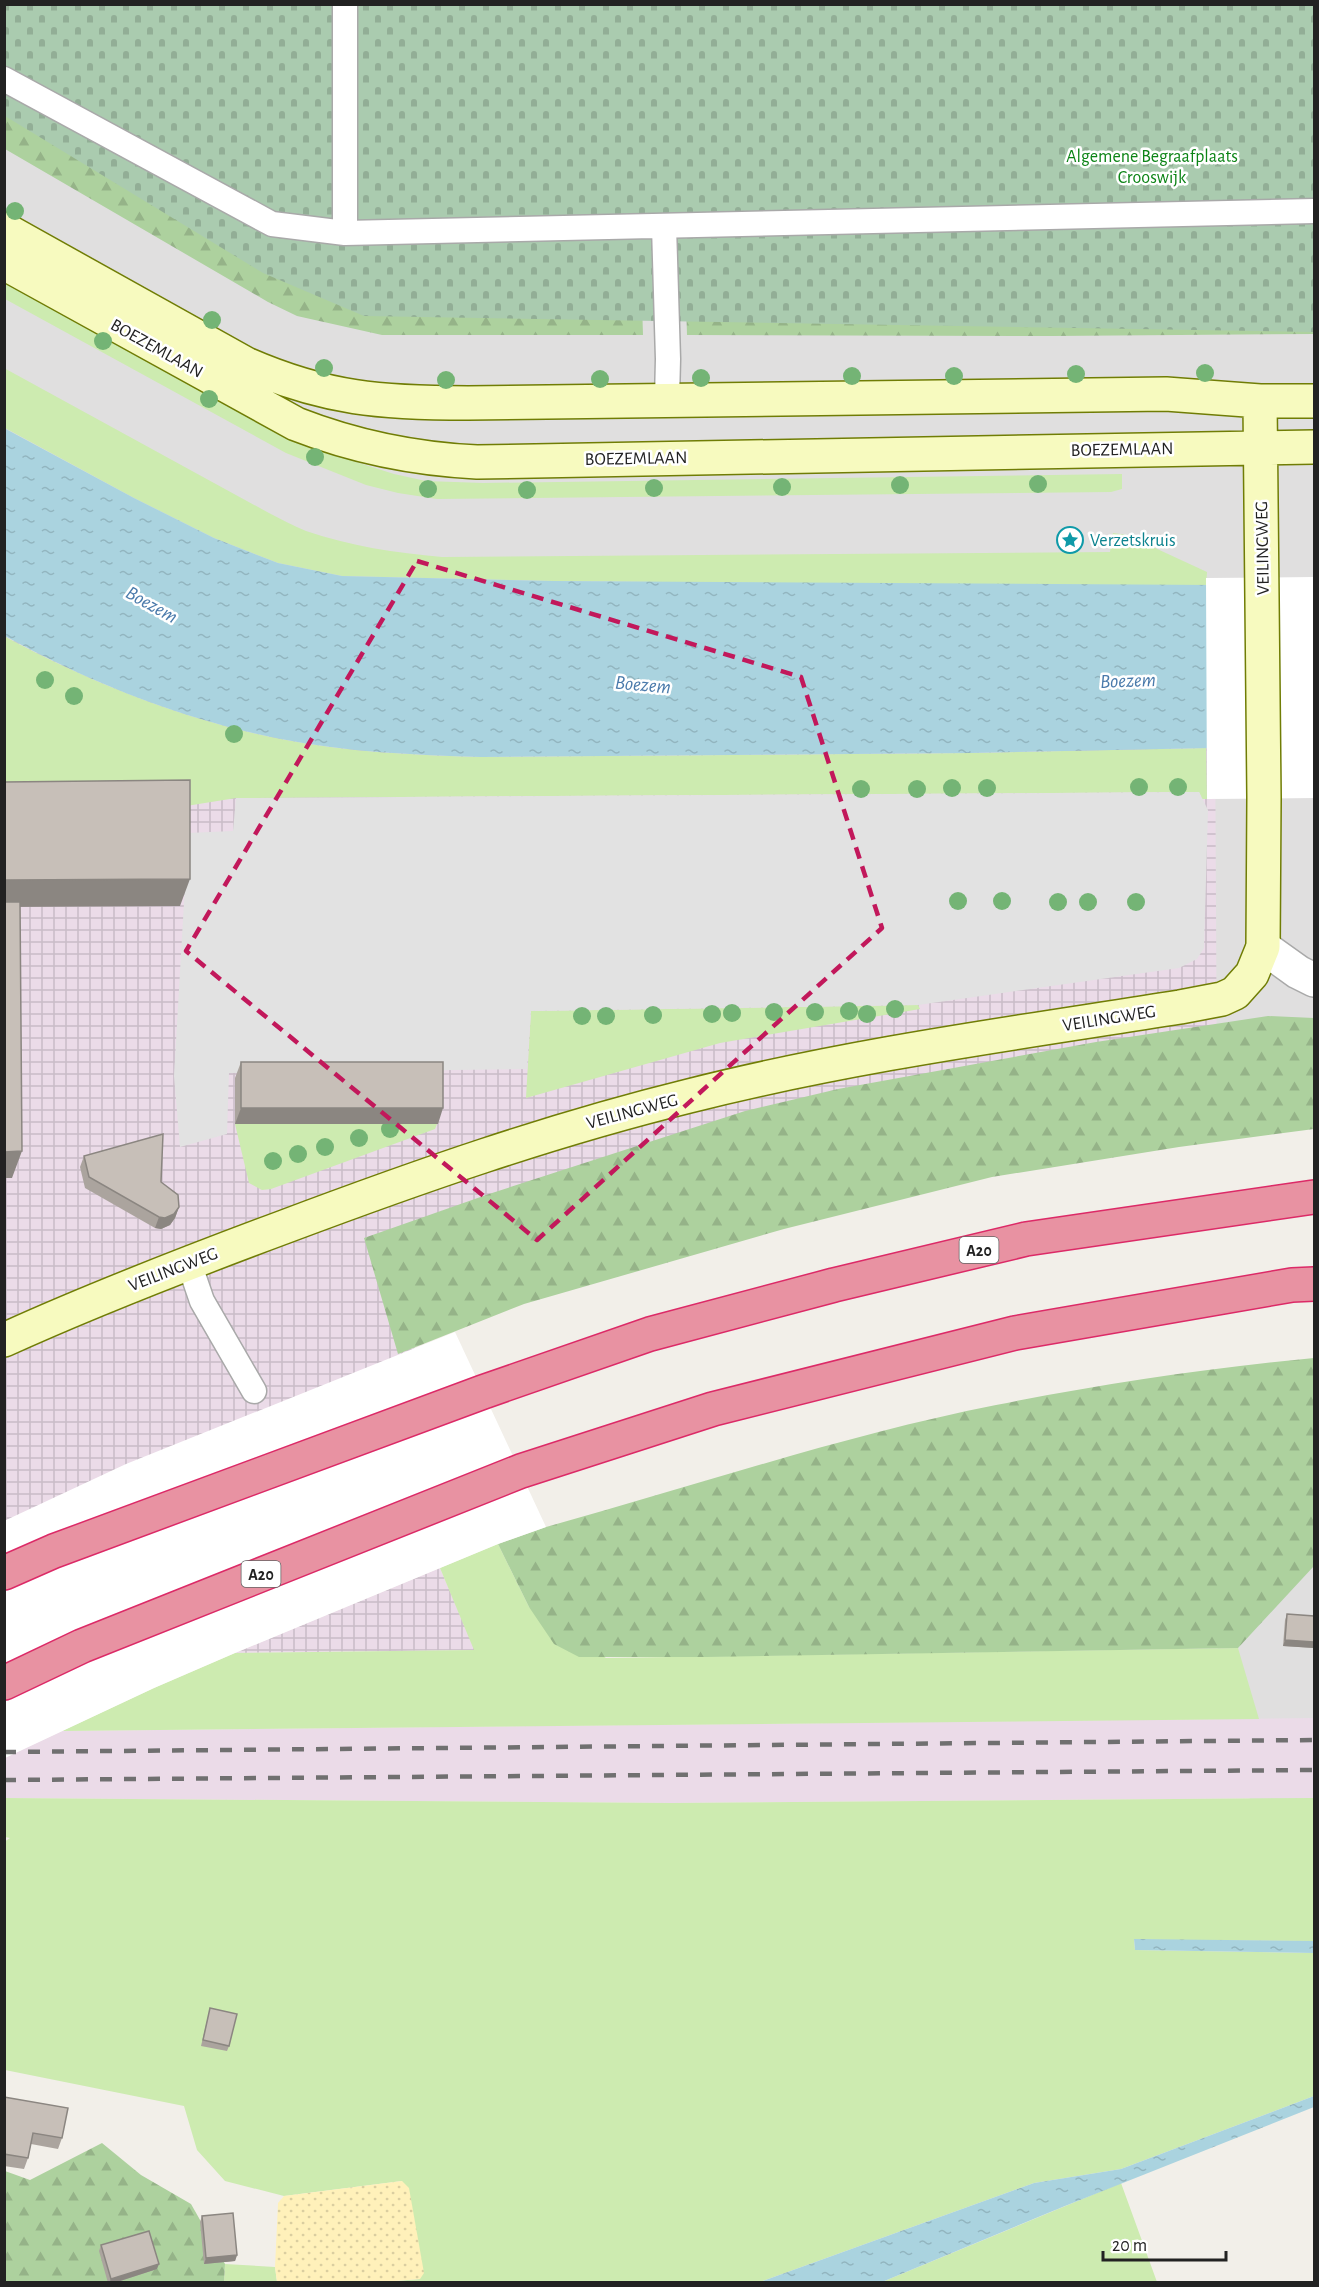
<svg xmlns="http://www.w3.org/2000/svg" width="1319" height="2287" font-family="'Alegreya Sans',sans-serif">
<style>
.residential{fill:#e0dfdf}
.industrial{fill:url(#industrial-grid)}
.railway{fill:#ebdbe8}
.grass{fill:#cdebb0}
.forest{fill:url(#forest-firs)}
.sand{fill:url(#sand-dots)}
.cemetery{fill:url(#cemetery-stones)}
.parking{fill:#e2e2e2}
.water{fill:url(#water-ripples)}
.pier{fill:#fff}
.lines{fill:none;stroke-linecap:round;stroke-linejoin:round}
.lane-casing{stroke:#a9a9a9;stroke-width:27}
.street-casing{stroke:#a9a9a9;stroke-width:36}
.secondary-casing{stroke:#707d05;stroke-width:36}
.highway-casing{stroke:#dc2a67;stroke-width:36}
.lane{stroke:#fff;stroke-width:24}
.street{stroke:#fff;stroke-width:33}
.secondary{stroke:#f7fabf;stroke-width:33}
.highway{stroke:#e892a2;stroke-width:33}
.rail{stroke:#707070;stroke-width:4.5;stroke-dasharray:12 12;stroke-linecap:butt}
.tree{fill:#74b475}
.wall{fill:#aba49e}
.shaded-wall{fill:#8b8681}
.building{fill:#c7bfb8;stroke:#8b8681;stroke-width:1.5}
.marked{fill:none;stroke:#c2185b;stroke-width:4.5;stroke-dasharray:12 8;stroke-linejoin:round}
.labels{text-anchor:middle;stroke-width:5;stroke-linejoin:round;paint-order:stroke}
.shield{fill:#fff;stroke:#646464;stroke-width:1.5}
.shield-label{font-size:16px;font-weight:bold;fill:#222}
.park-label{font-size:18px;fill:#0c8416;stroke:#fff}
.street-label{font-size:18px;fill:#222;stroke:#fff}
.culture-label{font-size:18px;fill:#0d838f;stroke:#fff;text-anchor:start}
.water-label{font-size:20px;font-style:italic;fill:#4a7aab;stroke:#fff}
</style>
<defs>
<pattern id="industrial-grid" width="8" height="8" patternUnits="userSpaceOnUse" patternTransform="scale(1.5)"><rect width="8" height="8" fill="#ebdbe8"/><path d="M0 4h8M4 0v8" fill="none" stroke="#c9bcc7"/></pattern>
<pattern id="forest-firs" width="22" height="20" patternUnits="userSpaceOnUse" patternTransform="scale(1.5)"><rect width="22" height="20" fill="#add19e"/><path d="M5 1l3.5 6h-7zM16 11l3.5 6h-7z" fill="#95b388"/></pattern>
<pattern id="sand-dots" width="8" height="8" patternUnits="userSpaceOnUse" patternTransform="scale(1.5)"><rect width="8" height="8" fill="#fff1ba"/><path d="M2 2h.1M6 6h.1" fill="none" stroke="#dacea0" stroke-width="1.8" stroke-linecap="round"/></pattern>
<pattern id="cemetery-stones" width="16" height="16" patternUnits="userSpaceOnUse" patternTransform="scale(1.5)"><rect width="16" height="16" fill="#aacbaf"/><path d="M2 7V4a2 2 0 0 1 4 0v3zM10 15v-3a2 2 0 0 1 4 0v3z" fill="#92ae96"/></pattern>
<pattern id="water-ripples" width="26" height="14" patternUnits="userSpaceOnUse" patternTransform="scale(1.5)"><rect width="26" height="14" fill="#aad3df"/><path d="M2 4q2-2 4 0t4 0M15 11q2-2 4 0t4 0" fill="none" stroke="#92b5bf"/></pattern>
</defs>
<rect width="100%" height="100%" fill="#f2efe9"/>
<path class="residential" d="M4,5H1314V1097L5,546Z
M1314,1438V1935L1258,1833L1217,1662L1231,1446Z"/>
<path class="industrial" d="M4,546L1215,714L1217,1104L456,1309L369,1390L5,1545Z
M440,1568L475,1650L235,1653Z"/>
<path class="railway" d="M1314,1718V1798L672,1803L5,1798L4,1758L62,1731Z"/>
<path class="grass" d="M4,277L301,441L356,462L394,474L426,481L483,483L1122,474V489L1111,492L437,499L398,493L366,485L286,453L5,299Z
M4,368L269,513C281,519 294,526 306,531C350,546 396,553 442,557L1110,552L1113,533L1127,535L1207,572L1206,587L554,581L342,576L278,563L214,538L134,498L5,428Z
M4,636C91,683 185,720 281,739C347,752 414,755 481,757L971,753L1206,748L1207,799H1202L1199,792L236,798L180,807L5,808Z
M918,1005L920,1009L720,1043L526,1098L531,1011Z
M235,1124H437L435,1129L271,1189L262,1190L249,1183Z
M498,1544L529,1607L606,1658L1238,1648L1259,1719L62,1731L154,1688L235,1653L474,1650L440,1568Z
M5,1798L672,1803L1314,1798V1941L1134,1940L1135,1950L1314,1953V2096L1121,2169L1034,2183L760,2282H382L420,2279L402,2181L284,2196L225,2181L197,2150L184,2106L5,2070L4,1842L10,1838L5,1837Z
M1121,2183L1157,2282H882Z
M225,2264L275,2267L277,2282H224Z"/>
<path class="forest" d="M5,104L642,302L643,335H382L297,316L268,302L5,149Z
M1314,291V334L1053,336L687,335L686,301Z
M1268,1016L1314,1018V1129L1179,1147L992,1177L784,1229L524,1304L398,1354L364,1238L489,1194L745,1111L838,1089L1096,1042Z
M1314,1358V1566L1238,1648L707,1657H579L554,1644L529,1607L498,1544L546,1527C695,1486 844,1435 996,1405C1101,1384 1208,1368 1314,1358Z
M102,2143L141,2175L191,2204L225,2264L224,2282H5V2171L30,2180Z"/>
<path class="sand" d="M402,2181L409,2188L424,2273L420,2279L382,2282H277L275,2267L278,2203L284,2196Z"/>
<path class="cemetery" d="M4,5H1314V332L364,316L263,273L5,116Z"/>
<path class="parking" d="M1199,792L1208,810L1204,948L1197,959L1179,968L918,1005L531,1011L527,1069L229,1073L227,1134L180,1147L174,1076L188,833L233,831L236,798Z"/>
<path class="water" d="M4,428L134,498L214,538L278,563L342,576L554,581L1214,585L1314,746L971,753L481,757C414,755 347,752 281,739C184,720 91,683 5,636Z
M1134,1939L1314,1941V1953L1135,1950Z
M1314,2096V2107L1065,2206L882,2282H760L1034,2183L1121,2169Z"/>
<path class="pier" d="M1314,577V798L1207,799L1206,578Z
M455,1332L546,1527L498,1544L235,1653L154,1688L5,1758L4,1521L126,1464Z"/>
<g class="lines">
<defs>
<path id="lane" d="M345,4V233L1314,211
M4,79L272,224L345,233
M664,226L668,359L667,399
M189,1263L202,1301L254,1391"/>
<path id="street" d="M1263,947L1298,972L1314,980"/>
<path id="secondary" d="M4,229L246,364C326,399 382,403 468,403L1166,394L1260,401H1314
M4,263L296,424C355,447 414,459 477,462L1314,447
M4,1340C96,1298 190,1262 284,1227C417,1177 551,1130 689,1096C850,1055 1016,1033 1180,1007L1222,999L1235,993L1252,974L1263,947L1264,798L1260,401"/>
<path id="highway" d="M4,1573L54,1551L483,1392L650,1334L834,1285L1026,1239L1314,1197
M4,1683L82,1646L521,1471L713,1409L1015,1333L1292,1285L1314,1284"/>
</defs>
<use href="#lane" class="lane-casing"/>
<use href="#street" class="street-casing"/>
<use href="#secondary" class="secondary-casing"/>
<use href="#highway" class="highway-casing"/>
<use href="#lane" class="lane"/>
<use href="#street" class="street"/>
<use href="#secondary" class="secondary"/>
<use href="#highway" class="highway"/>
<path class="rail" d="M4,1752L1314,1740
M4,1780L1314,1770"/>
</g>
<g class="tree">
<circle cx="15" cy="211" r="9"/>
<circle cx="212" cy="320" r="9"/>
<circle cx="103" cy="341" r="9"/>
<circle cx="324" cy="368" r="9"/>
<circle cx="1205" cy="373" r="9"/>
<circle cx="1076" cy="374" r="9"/>
<circle cx="852" cy="376" r="9"/>
<circle cx="954" cy="376" r="9"/>
<circle cx="701" cy="378" r="9"/>
<circle cx="600" cy="379" r="9"/>
<circle cx="446" cy="380" r="9"/>
<circle cx="209" cy="399" r="9"/>
<circle cx="315" cy="457" r="9"/>
<circle cx="1038" cy="484" r="9"/>
<circle cx="900" cy="485" r="9"/>
<circle cx="782" cy="487" r="9"/>
<circle cx="654" cy="488" r="9"/>
<circle cx="428" cy="489" r="9"/>
<circle cx="527" cy="490" r="9"/>
<circle cx="45" cy="680" r="9"/>
<circle cx="74" cy="696" r="9"/>
<circle cx="234" cy="734" r="9"/>
<circle cx="1139" cy="787" r="9"/>
<circle cx="1178" cy="787" r="9"/>
<circle cx="952" cy="788" r="9"/>
<circle cx="987" cy="788" r="9"/>
<circle cx="861" cy="789" r="9"/>
<circle cx="917" cy="789" r="9"/>
<circle cx="958" cy="901" r="9"/>
<circle cx="1002" cy="901" r="9"/>
<circle cx="1058" cy="902" r="9"/>
<circle cx="1088" cy="902" r="9"/>
<circle cx="1136" cy="902" r="9"/>
<circle cx="895" cy="1009" r="9"/>
<circle cx="849" cy="1011" r="9"/>
<circle cx="774" cy="1012" r="9"/>
<circle cx="815" cy="1012" r="9"/>
<circle cx="732" cy="1013" r="9"/>
<circle cx="712" cy="1014" r="9"/>
<circle cx="867" cy="1014" r="9"/>
<circle cx="653" cy="1015" r="9"/>
<circle cx="582" cy="1016" r="9"/>
<circle cx="606" cy="1016" r="9"/>
<circle cx="390" cy="1129" r="9"/>
<circle cx="359" cy="1138" r="9"/>
<circle cx="325" cy="1147" r="9"/>
<circle cx="298" cy="1154" r="9"/>
<circle cx="273" cy="1161" r="9"/>
</g>
<path class="wall" d="M241,1062L438,1124H235V1078Z
M84,1156L161,1182L179,1207L175,1218L170,1225L161,1229L155,1228L85,1188L80,1167Z
M1287,1614L1314,1616V1648L1283,1646L1285,1620Z
M210,2008L229,2046L227,2051L201,2046Z
M4,2097L62,2138L58,2149L31,2144L28,2158L24,2169L4,2166Z
M202,2216L237,2255L235,2261L204,2264L200,2222Z
M101,2245L157,2269L114,2283H108L99,2251Z"/>
<path class="shaded-wall" d="M190,879L180,906L4,907V880Z
M241,1108H443L438,1124H235Z
M22,1151L12,1178H4V1152Z
M179,1207L175,1218L170,1225L161,1229L155,1228L159,1217Z
M1285,1640L1314,1642V1648L1283,1646Z
M237,2255L235,2261L204,2264L206,2258Z
M159,2264L157,2269L114,2283H109L111,2279Z"/>
<path class="building" d="M190,780V879L4,880V782Z
M4,902H20L22,1151L4,1152Z
M241,1062H443V1108H241Z
M163,1134L161,1182L178,1195L179,1207L174,1214L165,1218L159,1217L89,1177L84,1156Z
M1287,1614L1314,1616V1642L1285,1640Z
M210,2008L237,2014L229,2046L203,2040Z
M4,2097L68,2108L62,2138L33,2133L28,2158L4,2154Z
M233,2213L237,2255L206,2258L202,2216Z
M149,2231L159,2264L111,2279L101,2245Z"/>
<path class="marked" d="M417,561L801,677L882,928L537,1240L186,951Z"/>
<defs>
<symbol id="sight-ring" viewBox="-11 -11 22 22"><circle r="9.5" fill="#fff" stroke="#0f9aa8" stroke-width="1.5"/><path d="M0-6L1.8-2.2L6-1.7L2.9 1.2L3.7 5.4L0 3.3L-3.7 5.4L-2.9 1.2L-6-1.7L-1.8-2.2Z" fill="#0f9aa8"/></symbol>
</defs>
<g fill-rule="evenodd">
<use href="#sight-ring" x="1055" y="525" width="30" height="30"/>
</g>
<g class="labels">
<g class="shield">
<rect x="959.5" y="1237" width="39" height="26" rx="4.5"/>
<rect x="241.5" y="1561" width="39" height="26" rx="4.5"/>
</g>
<g class="shield-label">
<text x="979" y="1256">A20</text>
<text x="261" y="1580">A20</text>
</g>
<g class="park-label">
<text x="1152" y="162">Algemene Begraafplaats<tspan x="1152" dy="21">Crooswijk</tspan></text>
</g>
<g class="street-label">
<text transform="translate(157 348) rotate(29)" y="6">BOEZEMLAAN</text>
<text transform="translate(1122 449) rotate(-1)" y="6">BOEZEMLAAN</text>
<text transform="translate(636 458) rotate(-1)" y="6">BOEZEMLAAN</text>
<text transform="translate(1262 548) rotate(-91)" y="6">VEILINGWEG</text>
<text transform="translate(1109 1018) rotate(-9)" y="6">VEILINGWEG</text>
<text transform="translate(632 1111) rotate(-15)" y="6">VEILINGWEG</text>
<text transform="translate(173 1269) rotate(-21)" y="6">VEILINGWEG</text>
</g>
<g class="culture-label">
<text x="1090" y="546">Verzetskruis</text>
</g>
<g class="water-label">
<text transform="translate(152 604) rotate(29)" y="7">Boezem</text>
<text transform="translate(1128 680) rotate(-2)" y="7">Boezem</text>
<text transform="translate(643 684) rotate(5)" y="7">Boezem</text>
</g>
</g>
<rect width="1319" height="2287" fill="none" stroke="#222222" stroke-width="12"/>
<path d="M1103 2251v9h123v-9" fill="none" stroke="#222222" stroke-width="3"/>
<text x="1112" y="2251" font-size="18" fill="#222222" stroke="#ffffff" stroke-width="4.5" paint-order="stroke">20 m</text>
</svg>
